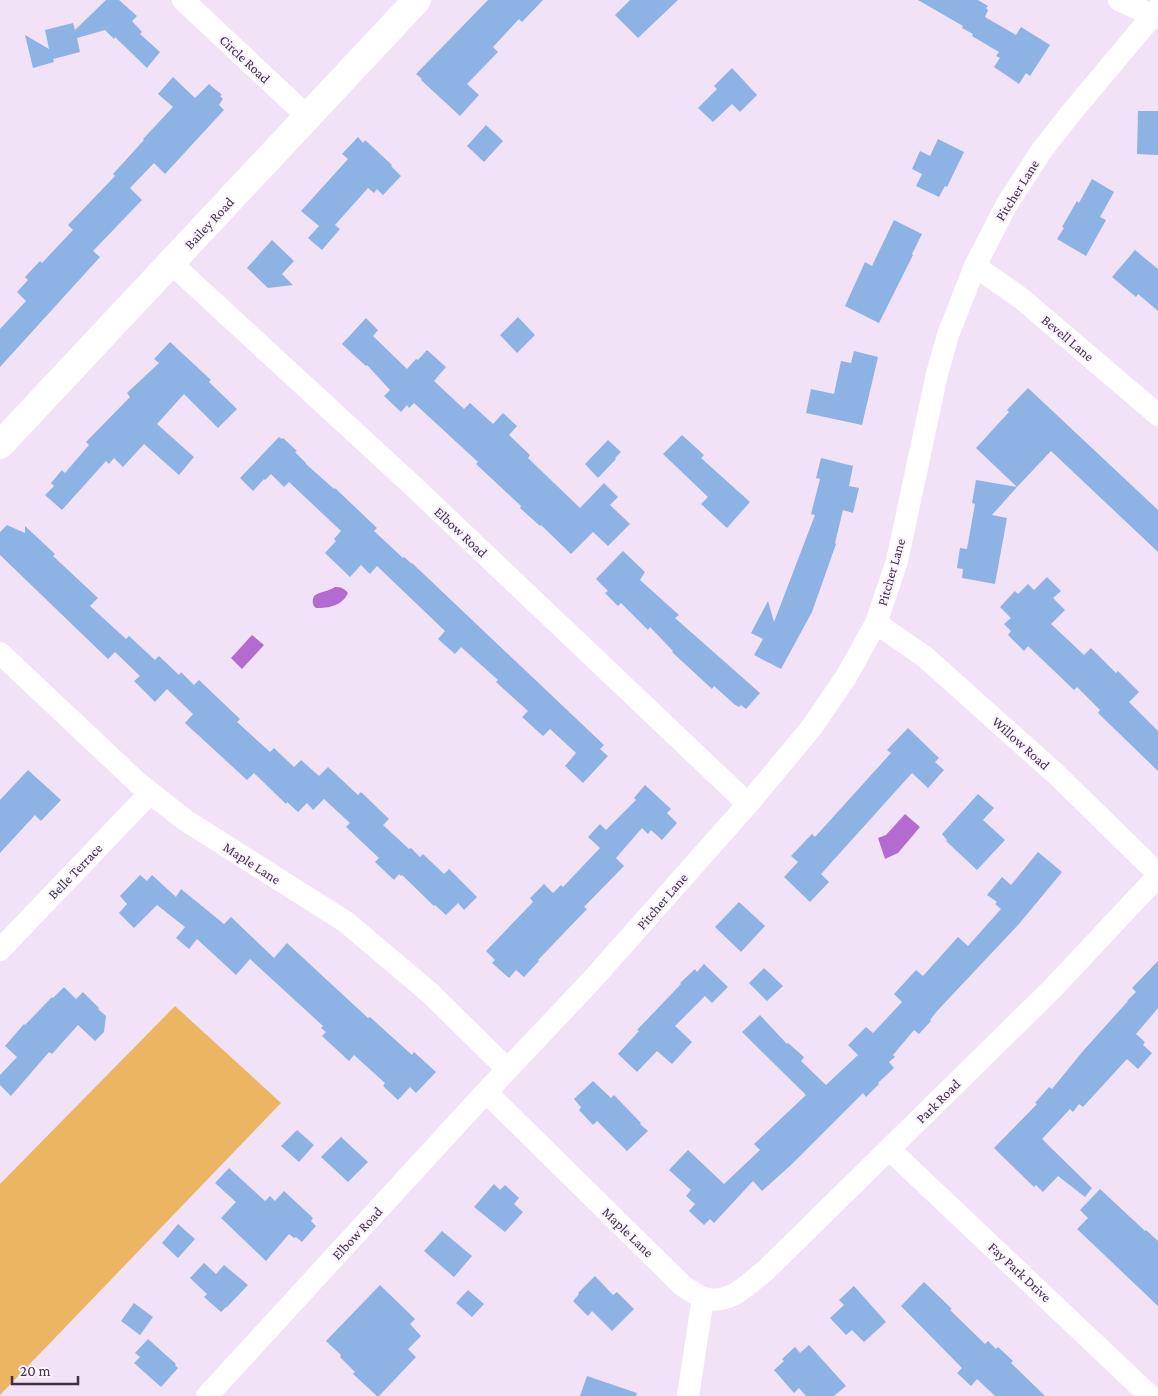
<svg xmlns="http://www.w3.org/2000/svg" width="1158" height="1396" font-family="'Crimson Pro',serif">
<style>
.green{fill:#ecb561}
.water{fill:#b36bcf}
.building{fill:#8db2e4}
.lines{fill:none;stroke-linecap:round;stroke-linejoin:round}
.street{stroke:#fff;stroke-width:22}
.secondary{stroke:#fff;stroke-width:28}
.labels{text-anchor:middle;stroke-width:4;stroke-linejoin:round;paint-order:stroke}
.street-label{font-size:14px;fill:#403146;stroke:#faf3fe}
</style>
<rect width="100%" height="100%" fill="#f2e2f8"/>
<path class="green" d="M175,1006L281,1103L0,1395V1184Z"/>
<path class="water" d="M335,587C341,587 344,588 348,593C342,606 329,608 316,608C312,605 312,601 314,596C320,591 328,592 335,587Z
M252,635L264,645L242,669L231,658Z
M905,814L920,827L898,853L885,859L878,838L886,835Z"/>
<path class="building" d="M106,0H119L137,16L132,21L142,32L140,34L160,52L147,68L115,37L114,39L105,30L77,38L80,52L53,59L54,62L33,68L25,35L49,49L45,30L73,23L75,30Z
M488,0H543L522,22L519,19L493,47L498,52L467,84L479,95L460,116L421,80L422,79L416,74Z
M630,0H678L638,38L615,15Z
M918,0H978L988,6L986,8L988,10L985,17L1016,35L1021,27L1050,45L1030,76L1026,73L1019,84L994,67L1000,58L996,56L999,52L972,36L973,34L962,28L963,26Z
M732,68L757,95L740,112L732,104L713,122L698,108L717,89L714,86Z
M173,77L195,98L209,84L222,95L220,96L223,99L219,105L224,110L165,174L154,163L130,188L142,200L93,251L100,257L0,367V329L26,301L17,292L28,280L25,277L40,261L42,263L73,230L68,225L115,176L113,174L144,140L143,139L173,107L158,94Z
M1138,111H1158V155L1137,154Z
M486,125L503,141L484,162L467,146Z
M358,137L363,143L365,140L392,165L391,166L401,176L383,195L377,189L374,193L368,188L335,225L340,229L322,250L308,238L319,226L301,211L348,159L342,154Z
M938,139L964,152L947,187L945,186L939,197L916,186L922,174L912,169L920,151L930,156Z
M1092,179L1114,192L1100,217L1106,220L1086,256L1057,239L1064,228L1062,227L1077,201L1079,203Z
M894,220L922,234L912,254L913,255L879,323L845,306L865,262L872,266Z
M272,240L294,261L282,274L293,285L268,288L247,268Z
M1135,250L1158,269V311L1138,294L1136,297L1112,277Z
M518,317L535,335L517,353L500,335Z
M366,318L378,330L373,336L407,369L416,359L418,360L427,350L446,367L434,381L464,409L470,403L493,424L503,413L517,426L509,435L530,455L528,458L580,508L604,483L618,497L610,505L630,524L608,546L593,532L571,554L541,525L540,526L520,508L521,506L476,464L478,462L414,403L409,408L407,405L401,412L384,396L390,390L367,365L366,366L357,358L342,344Z
M170,342L211,380L209,382L237,409L218,428L184,394L157,424L194,457L179,475L144,444L123,467L114,458L109,464L106,461L62,510L45,495L54,486L51,483L62,470L65,473L89,445L86,442L130,397L127,393L159,363L154,359Z
M854,351L878,357L862,425L806,413L811,389L834,394L841,361L851,363Z
M1028,388L1158,510V552L1051,451L1017,487L976,448L1009,412L1007,410Z
M682,435L704,455L701,458L750,502L727,528L701,504L708,497L663,454Z
M279,437L282,439L283,438L297,451L295,452L306,463V464L334,489L335,488L377,528L374,531L403,558L404,557L412,564V563L604,745L600,749L608,756L583,783L565,766L576,753L550,729L543,736L522,717L528,711L496,682L498,680L461,647L455,654L438,639L445,631L377,566L370,574L361,565L350,577L325,553L336,541L334,539L341,531L289,482L284,487L271,474L265,480L264,479L253,491L240,478Z
M608,440L621,452L615,458L616,459L598,478L585,464Z
M821,458L853,466L849,486L859,488L853,513L843,510L835,543L836,544L812,612L781,669L754,655L763,639L751,633L768,601L774,622L815,515L811,514L820,479L816,478Z
M976,480L1017,487L992,515L1007,518L995,584L962,578L963,569L957,568L960,548L967,549L975,504L972,503Z
M7,525L25,533V526L55,554L53,556L98,598L90,606L126,639L129,636L155,660L159,656L179,675L181,672L194,685L199,680L240,719L237,722L270,752L274,748L294,767L301,760L319,776L328,767L358,795L361,792L389,819L383,825L409,849L411,848L420,857L423,854L444,874L449,869L477,897L464,910L458,903L446,915L435,905L434,906L402,875L401,876L399,874L394,880L375,862L379,858L346,827L350,823L324,799L313,810L307,803L298,812L287,802L286,804L254,773L247,780L185,723L193,714L167,689L155,702L134,681L140,676L115,652L108,659L0,555V532Z
M623,551L645,572L640,580L679,615L675,618L760,693L746,709L741,705L739,707L734,704L714,686L712,689L672,652L673,651L650,627L648,630L621,603L618,606L605,593L608,591L596,579Z
M1047,577L1061,591L1053,598L1065,610L1051,624L1084,655L1091,648L1116,673L1118,671L1139,692L1129,702L1158,731V771L1098,713L1100,710L1077,687L1074,690L1028,646L1024,651L1008,635L1011,631L1004,624L1011,618L1000,607L1015,591L1018,594L1028,584L1034,590Z
M908,728L939,758L935,762L944,770L928,788L912,773L821,874L829,882L810,902L784,877L798,862L791,856L812,834L815,837L891,753L887,750Z
M28,770L61,800L41,821L35,815L0,853V800Z
M645,785L671,809L667,813L677,823L662,840L651,830L648,834L642,828L616,858L624,866L584,907L587,909L538,960L539,961L524,977L516,970L509,978L492,963L495,960L486,951L533,902L530,898L544,884L553,893L561,885L563,887L600,848L588,837L600,824L606,830L636,800L634,798Z
M978,794L994,808L983,820L1005,840L977,870L946,841L947,840L942,834Z
M1038,852L1062,872L1019,924L938,1010L930,1020L931,1021L919,1034L914,1030L893,1055L895,1057L889,1062L894,1068L878,1083L879,1084L866,1097L863,1093L791,1165L762,1191L753,1181L714,1223L710,1219L704,1225L689,1211L695,1204L686,1196L691,1190L669,1170L688,1150L724,1184L760,1150L754,1144L806,1095L742,1032L760,1015L787,1044L788,1043L804,1057L801,1061L826,1085L858,1055L848,1045L866,1027L873,1033L902,1002L894,994L916,970L923,976L958,937L968,946L1001,909L995,904L997,902L987,895L1002,877L1011,885Z
M140,875L147,881L152,875L176,897L181,889L224,924L231,917L274,958L287,943L368,1018L370,1017L412,1055L414,1052L436,1072L416,1093L410,1087L398,1100L383,1086L385,1083L354,1055L349,1061L322,1036L326,1032L321,1028L323,1026L250,959L236,975L197,939L189,949L176,938L185,927L157,905L134,928L119,913L127,904L120,896Z
M739,902L765,926L741,952L715,927Z
M1158,961V1008L1136,1034L1145,1042L1143,1045L1152,1053L1138,1069L1127,1059L1083,1107L1079,1104L1073,1112L1070,1109L1042,1139L1092,1188L1085,1197L1058,1176L1043,1192L1036,1185L1034,1187L994,1148L1037,1104L1035,1103L1049,1087L1052,1089L1083,1051L1128,1001H1127L1136,992L1132,988Z
M704,964L728,987L712,1003L705,996L675,1026L692,1042L672,1064L657,1051L637,1072L618,1054L639,1031L637,1030L681,984L680,983L695,969L697,972Z
M764,968L783,986L767,1001L749,983Z
M64,987L76,999L83,992L99,1008L98,1009L106,1016L104,1032L95,1041L78,1025L52,1054L49,1052L11,1096L0,1085V1075L17,1057L5,1046L24,1024L25,1025L52,997L53,998Z
M593,1081L611,1098L614,1095L641,1123L640,1124L648,1131L627,1151L597,1121L593,1125L579,1110L581,1107L574,1099Z
M297,1130L314,1145L299,1162L281,1146Z
M341,1137L368,1162L348,1182L321,1157Z
M229,1168L265,1201L270,1196L275,1201L284,1191L313,1218L311,1221L316,1226L302,1242L296,1237L294,1238L289,1234L266,1261L221,1218L236,1202L215,1183Z
M494,1184L500,1190L505,1185L519,1198L514,1204L523,1212L505,1232L474,1207Z
M1100,1189L1145,1231L1146,1230L1158,1241V1306L1077,1229L1088,1218L1080,1210Z
M178,1224L195,1239L178,1258L162,1243Z
M442,1231L472,1256L454,1277L424,1251Z
M204,1263L216,1274L224,1265L248,1285L227,1307H226L221,1312L204,1297L207,1294L190,1278Z
M595,1276L613,1295L617,1292L634,1309L612,1331L592,1311L588,1316L573,1301L579,1294L578,1293Z
M924,1282L952,1309L950,1310L985,1344L988,1341L996,1349L998,1347L1013,1361L1011,1363L1045,1396H995L977,1379L971,1386L957,1373L962,1368L901,1306Z
M380,1285L415,1319L410,1324L421,1336L408,1349L416,1357L379,1396H377L353,1374L355,1372L340,1357L341,1355L326,1341Z
M854,1286L886,1322L864,1342L852,1330L846,1335L830,1318L844,1305L839,1300Z
M468,1290L484,1304L472,1317L456,1303Z
M134,1303L153,1317L140,1335L121,1321Z
M148,1339L176,1364L175,1365L178,1368L161,1387L134,1363L140,1357L135,1353Z
M809,1345L846,1386L834,1396H806L799,1388L794,1393L774,1370L784,1361L782,1359L795,1347L800,1353Z
M587,1376L637,1393L636,1396H580Z"/>
<g class="lines">
<path class="street" d="M183,0L308,117
M1119,0L1158,18
M171,263L412,485L748,804
M975,266L1022,299L1158,415
M876,623L925,657L1057,775L1158,874
M0,653L138,783L185,820L346,922L431,994L507,1069
M0,950L150,793
M486,1092L683,1286C690,1290 697,1296 704,1298C729,1306 748,1284 766,1270L1052,989L1158,876
M889,1149L1150,1396
M207,1396L486,1092L592,980L748,804L812,727L846,677L876,623L897,561L937,374L948,335L975,266L1007,204L1042,150L1071,113L1158,9
M688,1396L703,1298"/>
<path class="secondary" d="M0,445L417,0"/>
</g>
<g class="labels">
<g class="street-label">
<text transform="translate(245 59) rotate(43)" y="5">Circle Road</text>
<text transform="translate(1017 190) rotate(-58)" y="5">Pitcher Lane</text>
<text transform="translate(209 223) rotate(-47)" y="5">Bailey Road</text>
<text transform="translate(1068 338) rotate(40)" y="5">Bevell Lane</text>
<text transform="translate(461 532) rotate(43)" y="5">Elbow Road</text>
<text transform="translate(891 572) rotate(-74)" y="5">Pitcher Lane</text>
<text transform="translate(1021 743) rotate(42)" y="5">Willow Road</text>
<text transform="translate(252 863) rotate(33)" y="5">Maple Lane</text>
<text transform="translate(75 871) rotate(-46)" y="5">Belle Terrace</text>
<text transform="translate(662 901) rotate(-49)" y="5">Pitcher Lane</text>
<text transform="translate(938 1101) rotate(-45)" y="5">Park Road</text>
<text transform="translate(628 1232) rotate(44)" y="5">Maple Lane</text>
<text transform="translate(357 1233) rotate(-47)" y="5">Elbow Road</text>
<text transform="translate(1020 1272) rotate(43)" y="5">Fay Park Drive</text>
</g>
</g>
<path d="M12 1376v8h66v-8" fill="none" stroke="#403146" stroke-width="2.5"/>
<text x="20" y="1376" font-size="15" fill="#403146" stroke="#faf3fe" stroke-width="4" paint-order="stroke">20 m</text>
</svg>
